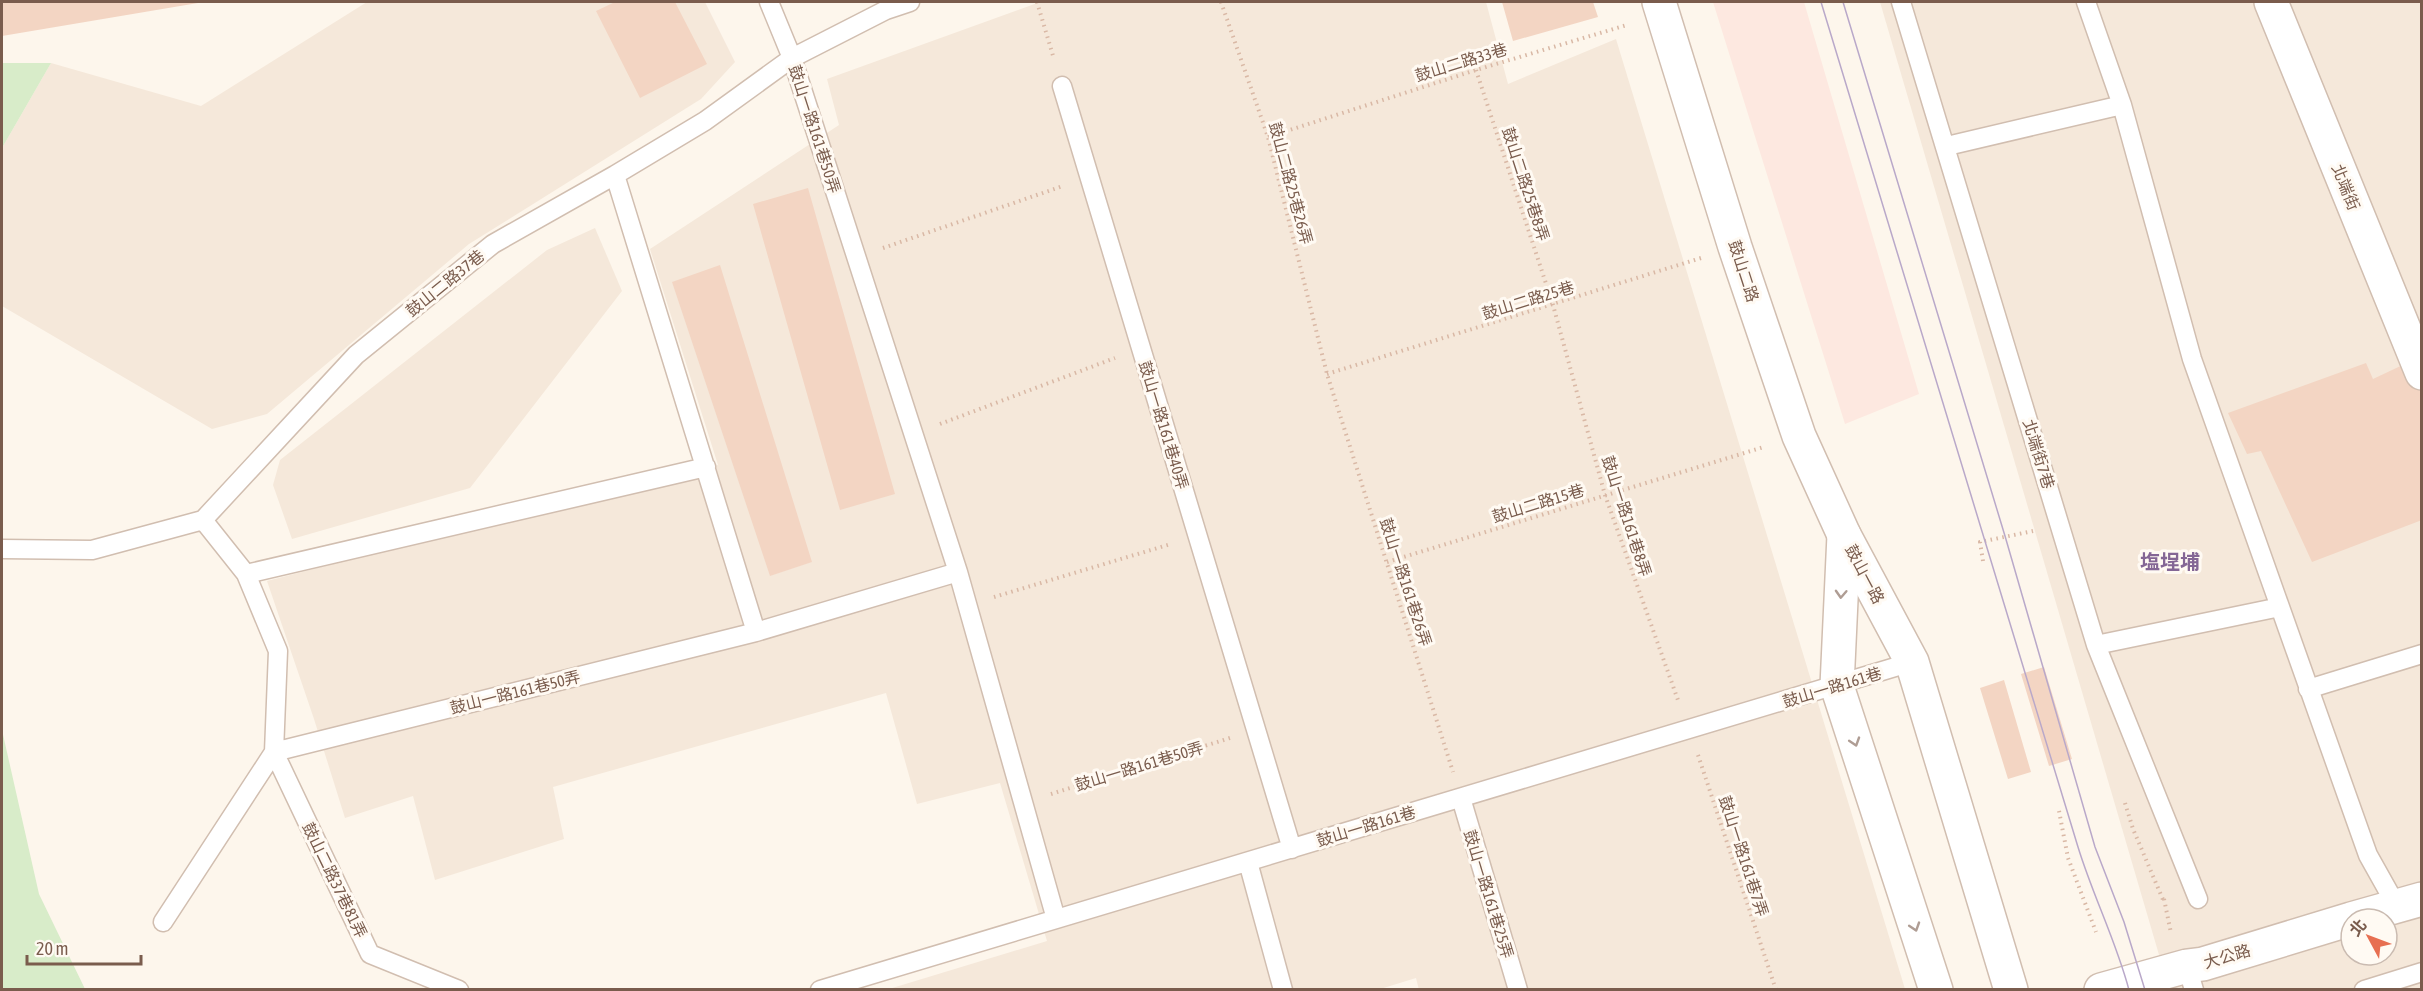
<svg xmlns="http://www.w3.org/2000/svg" width="2423" height="991" font-family="'Asap Condensed','Noto Sans TC',sans-serif">
<style>
.residential{fill:#f5e8da;fill-rule:evenodd}
.commercial{fill:#fde8e0}
.green{fill:#d8ecc9}
.building{fill:#f3d5c3}
.lines{fill:none;stroke-linecap:round;stroke-linejoin:round}
.service-casing{stroke:#d1beb0;stroke-width:21}
.minor-casing{stroke:#d1beb0;stroke-width:36}
.tertiary-casing{stroke:#d1beb0;stroke-width:36}
.path{stroke:#d9b8a5;stroke-width:4;stroke-dasharray:1.5 4.5;stroke-linecap:butt}
.service{stroke:#fff;stroke-width:18}
.minor{stroke:#fff;stroke-width:33}
.tertiary{stroke:#fff;stroke-width:33}
.tram{stroke:#b9a8c9;stroke-width:1.5}
.oneway{stroke:#af9d94}
.labels{text-anchor:middle;stroke-width:6;stroke-linejoin:round;paint-order:stroke}
.street-label{font-size:16px;fill:#7a5c4d;stroke:#fffaf3}
.quarter-label{font-size:20px;font-weight:bold;fill:#846695;stroke:#fffaf3}
</style>
<rect width="100%" height="100%" fill="#fdf6ec"/>
<path class="residential" d="M367,2H705L735,62L701,99L469,244L267,414L212,429L2,306V148L51,63L201,106Z
M1040,2H1486L1508,84L1616,39L1905,989L1419,990L1416,978L1377,990L889,989L1047,941L1000,783L917,804L886,693L553,787L564,839L435,880L413,796L345,818L314,719L267,581L718,465L650,249L839,125L827,79Z
M1880,2H2421V989H2169ZM2351,919H2387V955H2351Z
M595,228L622,291L470,488L292,539L273,485L280,460L547,250Z"/>
<path class="commercial" d="M1713,2H1804L1919,394L1845,424Z"/>
<path class="green" d="M2,63H51L2,148Z
M2,730L39,894L85,989H2Z"/>
<path class="building" d="M2,2H198V3L2,36Z
M615,2H675L707,64L640,98L596,11Z
M1502,2H1593L1598,17L1513,41Z
M808,188L895,494L840,510L753,204Z
M720,265L812,562L770,576L672,282Z
M2409,362L2422,391V520L2312,562L2261,451L2247,454L2228,413L2366,363L2373,379Z
M2044,667L2072,759L2049,766L2021,674Z
M2004,680L2031,772L2008,779L1980,688Z"/>
<g class="lines">
<defs>
<path id="service" d="M769,2L792,58L958,572L1056,919
M1901,2L2096,645L2198,899
M2086,2L2122,105L2192,359L2368,855L2396,905
M1062,86L1292,849
M1947,146L2122,105
M615,175L756,632
M2,549L92,550L203,520L356,355L493,244L615,175L705,121L792,58L886,10L910,2
M246,574L706,467
M2096,645L2280,607
M2308,689L2422,654
M1461,798L1518,990
M1248,862L1283,990
M163,922L274,752L278,651L246,574L203,520
M2187,966L2194,990
M459,990L370,954L274,752L756,632L958,572
M820,990L1912,662
M2364,990L2422,972"/>
<path id="minor" d="M2271,2L2422,373
M1844,535L1837,686L1936,990
M2351,919L2422,899
M2101,990L2187,966L2203,964L2351,919"/>
<path id="tertiary" d="M1659,2L1735,247L1799,436L1844,535L1912,662L2011,990"/>
</defs>
<use href="#service" class="service-casing"/>
<use href="#minor" class="minor-casing"/>
<use href="#tertiary" class="tertiary-casing"/>
<path class="path" d="M1037,2L1054,59
M1221,2L1268,137L1327,374L1453,772
M1476,70L1553,305L1605,495L1679,703
M1268,137L1476,70L1627,25
M883,248L1063,186
M1327,374L1701,258
M940,424L1115,358
M1983,561L1980,542L2033,531
M1387,562L1764,447
M994,597L1171,544
M1698,755L1776,990
M1051,794L1230,738
M2125,803L2133,829L2164,902
M2059,811L2068,858L2096,932
M2164,899L2171,933"/>
<use href="#service" class="service"/>
<use href="#minor" class="minor"/>
<use href="#tertiary" class="tertiary"/>
<path class="tram" d="M1821,2C1908,283 1993,565 2078,847C2093,896 2116,941 2129,990
M1843,2L2005,536L2095,847L2124,922L2145,990"/>
</g>
<defs><path id="oneway-chevron" d="M-2-3.5L2.5 0L-2 3.5" fill="none" stroke-width="1.6" stroke-linecap="round" stroke-linejoin="round" transform="scale(1.5)"/></defs>
<g class="oneway">
<use href="#oneway-chevron" transform="translate(1841 594) rotate(93)"/>
<use href="#oneway-chevron" transform="translate(1855 742) rotate(72)"/>
<use href="#oneway-chevron" transform="translate(1915 927) rotate(72)"/>
</g>
<g class="labels">
<g class="street-label">
<text transform="translate(1461 62) rotate(-17)" y="6">鼓山二路33巷</text>
<text transform="translate(815 129) rotate(72)" y="6">鼓山一路161巷50弄</text>
<text transform="translate(1291 183) rotate(75)" y="6">鼓山二路25巷26弄</text>
<text transform="translate(1526 184) rotate(72)" y="6">鼓山二路25巷8弄</text>
<text transform="translate(2346 187) rotate(68)" y="6">北端街</text>
<text transform="translate(1744 271) rotate(72)" y="6">鼓山二路</text>
<text transform="translate(445 283) rotate(-39)" y="6">鼓山二路37巷</text>
<text transform="translate(1528 300) rotate(-17)" y="6">鼓山二路25巷</text>
<text transform="translate(1164 425) rotate(73)" y="6">鼓山一路161巷40弄</text>
<text transform="translate(2039 454) rotate(73)" y="6">北端街7巷</text>
<text transform="translate(1538 503) rotate(-17)" y="6">鼓山二路15巷</text>
<text transform="translate(1627 516) rotate(72)" y="6">鼓山一路161巷8弄</text>
<text transform="translate(1865 574) rotate(62)" y="6">鼓山一路</text>
<text transform="translate(1406 582) rotate(72)" y="6">鼓山一路161巷26弄</text>
<text transform="translate(1832 687) rotate(-17)" y="6">鼓山一路161巷</text>
<text transform="translate(515 692) rotate(-14)" y="6">鼓山一路161巷50弄</text>
<text transform="translate(1139 766) rotate(-17)" y="6">鼓山一路161巷50弄</text>
<text transform="translate(1366 826) rotate(-17)" y="6">鼓山一路161巷</text>
<text transform="translate(1744 856) rotate(72)" y="6">鼓山一路161巷7弄</text>
<text transform="translate(335 880) rotate(64)" y="6">鼓山二路37巷81弄</text>
<text transform="translate(1489 894) rotate(73)" y="6">鼓山一路161巷25弄</text>
<text transform="translate(2227 956) rotate(-16)" y="6">大公路</text>
</g>
<g class="quarter-label">
<text x="2170" y="569">塩埕埔</text>
</g>
</g>
<rect width="2423" height="991" fill="none" stroke="#7a5c4d" stroke-width="6"/>
<g transform="translate(2369 937) rotate(311)"><circle r="28" fill="#fffaf3" stroke="#cabbb1" stroke-width="1.5"/>
<path d="M0-4.5L10 22L0 15L-10 22Z" fill="#e76f51"/>
<text y="-9" font-size="16" font-weight="bold" text-anchor="middle" fill="#7a5c4d">北</text>
</g>
<path d="M27 955v9h114v-9" fill="none" stroke="#7a5c4d" stroke-width="3"/>
<text x="36" y="955" font-size="18" fill="#7a5c4d" stroke="#fffaf3" stroke-width="4.5" paint-order="stroke">20 m</text>
</svg>
